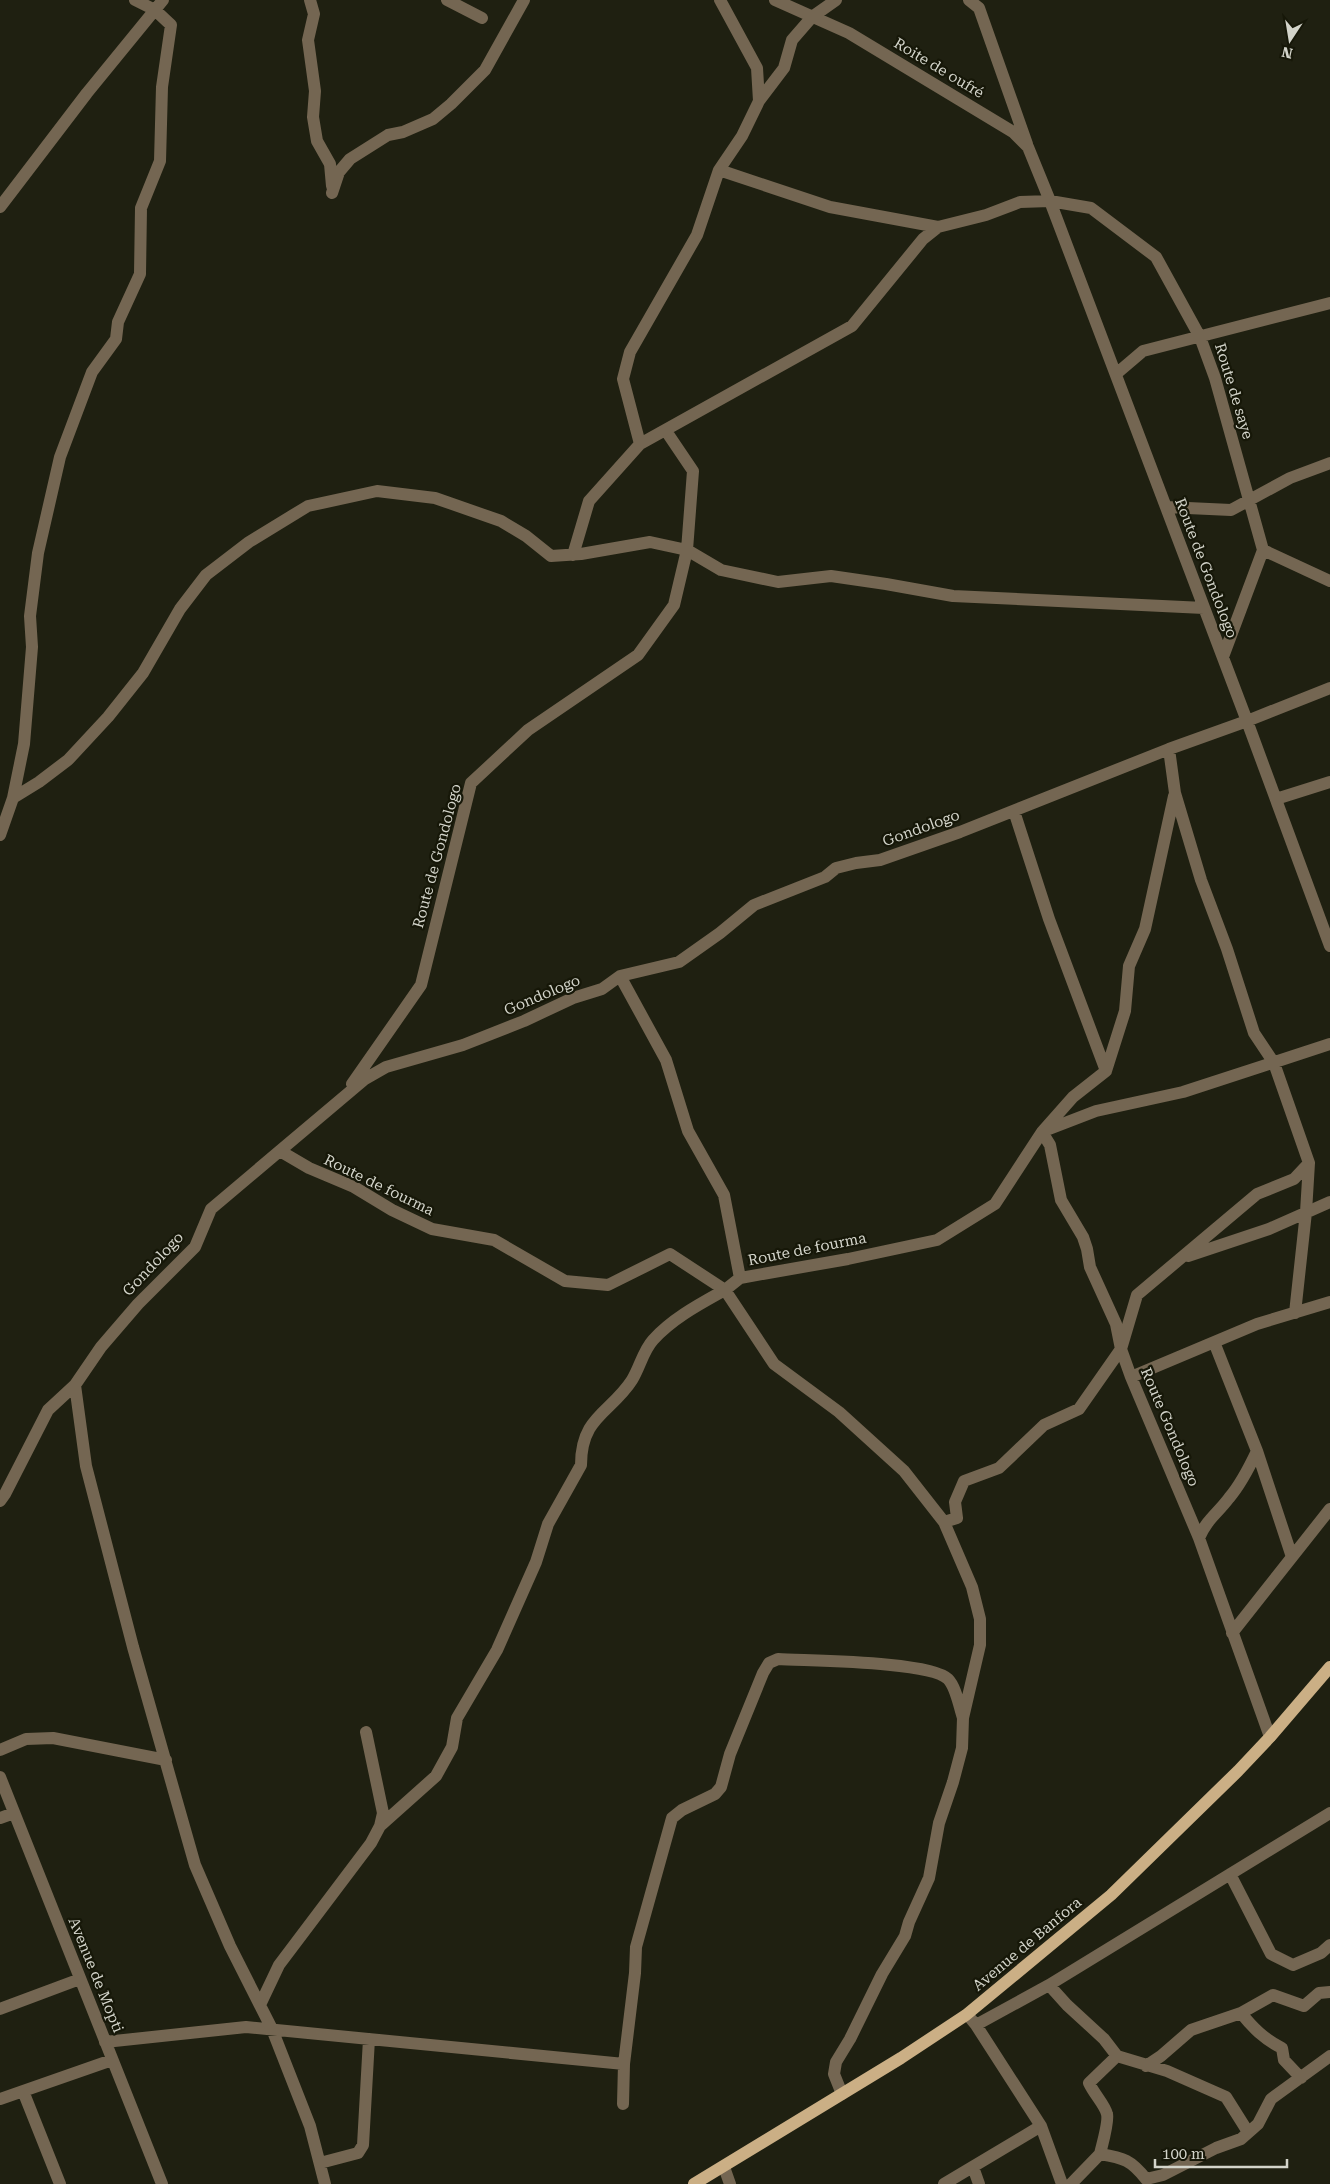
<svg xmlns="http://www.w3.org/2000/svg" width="1330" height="2184" font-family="'Roboto Serif',serif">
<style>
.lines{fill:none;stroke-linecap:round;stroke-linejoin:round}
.minor{stroke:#746652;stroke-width:12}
.major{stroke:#cbaf85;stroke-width:12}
.labels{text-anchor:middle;stroke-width:4.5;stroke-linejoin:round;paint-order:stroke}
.street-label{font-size:15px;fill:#d3d4ca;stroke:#161708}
</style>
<rect width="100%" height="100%" fill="#1f2011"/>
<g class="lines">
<path class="minor" d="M310,0L314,14L308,40L315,91L313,117L317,141L330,164L332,186
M447,0L482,18
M775,0L849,33L1013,132L1028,147L1050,201L1247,721L1330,946
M969,0L979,8L1027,144
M759,101L784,68L792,40L812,17L836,0
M719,170L830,207L938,227L986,215L1020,202L1050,201L1091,208L1156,257L1200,337L1215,378L1263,550L1223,657
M332,193L339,172L350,159L388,135L403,132L433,119L451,104L485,70L524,0
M0,207L87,93L163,0
M1116,374L1143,351L1330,303
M640,444L852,326L923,239L938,227
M1166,507L1231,510L1290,478L1330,463
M1263,550L1330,581
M573,555L589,501L640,444L623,379L630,352L697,235L719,170L742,136L759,101L757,68L720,0
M13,798L39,782L68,760L108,717L143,673L180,609L206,575L249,542L308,506L377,491L435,498L501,521L526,536L551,556L581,554L650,542L687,550L721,570L778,582L831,576L886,584L953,596L1204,608
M1276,799L1330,782
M0,835L13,798L24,744L32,647L30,616L38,553L60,457L92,372L116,339L118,322L140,274L141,208L160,161L162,87L171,25L155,10L135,0
M620,976L666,1060L688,1131L724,1195L740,1278
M1106,1071L1125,1011L1129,966L1145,929L1174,796
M352,1084L421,985L471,783L528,730L638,655L674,605L687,550L693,471L666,431
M1044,1131L1096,1111L1183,1092L1330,1044
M1042,1132L1050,1145L1061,1200L1083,1237L1087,1249L1090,1267L1116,1324L1121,1349L1131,1377L1199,1538L1270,1737
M280,1151L309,1168L354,1187L392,1210L432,1229L494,1240L565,1281L608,1285L670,1254L725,1290L740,1278L848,1259L937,1240L995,1204L1042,1132L1073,1097L1106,1071L1049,919L1014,811
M1188,1256L1269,1229L1330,1202
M1295,1313L1306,1212L1309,1163
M1131,1377L1257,1324L1330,1302
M75,1385L86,1466L133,1647L195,1865L230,1946L272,2029L310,2126L325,2184
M1257,1451L1292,1557
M0,1501L5,1494L48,1410L75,1385L101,1347L138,1304L195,1247L211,1209L365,1079L386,1067L463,1045L524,1021L573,998L602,989L620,976L679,962L720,933L754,905L825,877L836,868L856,863L880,860L960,832L1169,749L1247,721L1330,688
M944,1522L957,1518L955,1502L964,1481L999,1468L1044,1425L1079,1409L1121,1349L1137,1295L1257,1194L1294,1179L1309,1163L1274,1063L1254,1033L1227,949L1201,880L1175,793L1169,749
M1199,1538C1207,1519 1217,1514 1229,1498C1241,1484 1249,1468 1257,1451L1214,1342
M1232,1633L1330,1509
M0,1750L26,1739L53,1738L166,1760
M0,1777L162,2184
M0,1818L14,1813
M380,1826L436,1776L452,1747L457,1718L497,1650L536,1562L548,1524L581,1465C581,1416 611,1413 632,1380C640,1367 643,1351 653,1340C673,1318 700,1304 725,1290L774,1364L839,1412L904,1471L944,1522L972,1587L980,1619V1645L963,1718L962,1748L953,1782L939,1823L929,1878L909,1922L905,1936L882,1974L850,2039L836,2062L834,2074L842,2094
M1230,1874L1271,1954L1293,1965L1321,1953L1330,1945
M1049,1985L1067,2005L1104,2039L1117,2056L1167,2071L1226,2097L1248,2132
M260,2005L279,1965L371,1843L380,1826L383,1813L366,1732
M0,2009L80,1979
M1241,2013L1273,1995L1304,2006L1319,1993L1330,1992
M971,2019L976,2025L1041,2126L1062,2184
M976,2025L1049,1985L1330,1813
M105,2042L246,2027L624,2064
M1146,2066L1161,2056L1191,2030L1241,2013C1253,2028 1264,2039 1282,2048L1284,2060L1301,2078
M23,2091L60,2184
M0,2099L112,2060
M623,2104L624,2064L635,1973L636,1947L672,1818L682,1810L715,1794L721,1787L730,1754L763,1673L769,1663L778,1659C808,1661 930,1661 948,1679C956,1687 959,1706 963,1718
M1100,2154C1102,2145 1109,2122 1107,2114C1105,2105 1094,2094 1089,2083L1117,2056
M320,2163L358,2153L363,2145L369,2039
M724,2167L730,2184
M973,2167L979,2184
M944,2184L1041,2126
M1071,2184L1100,2154C1124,2158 1131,2160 1146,2179L1163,2175L1216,2148L1241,2139L1258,2124L1271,2099L1330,2056"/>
<path class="major" d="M694,2184L901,2058L966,2015L1111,1895L1238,1771L1270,1737L1330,1667"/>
</g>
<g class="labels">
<g class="street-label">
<text transform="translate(939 68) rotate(31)" y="5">Roite de oufré</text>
<text transform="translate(1234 391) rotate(73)" y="5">Route de saye</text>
<text transform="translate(1206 568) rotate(69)" y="5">Route de Gondologo</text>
<text transform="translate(921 828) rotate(-20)" y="5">Gondologo</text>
<text transform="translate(437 856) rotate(-75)" y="5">Route de Gondologo</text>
<text transform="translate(542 995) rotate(-23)" y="5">Gondologo</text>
<text transform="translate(379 1185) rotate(26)" y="5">Route de fourma</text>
<text transform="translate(807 1249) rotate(-11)" y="5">Route de fourma</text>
<text transform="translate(153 1264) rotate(-47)" y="5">Gondologo</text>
<text transform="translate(1170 1427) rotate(67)" y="5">Route Gondologo</text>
<text transform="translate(1027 1944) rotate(-40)" y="5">Avenue de Banfora</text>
<text transform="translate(96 1975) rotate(68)" y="5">Avenue de Mopti</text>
</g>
</g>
<g transform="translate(1290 40) rotate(192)" stroke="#161708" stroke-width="4" paint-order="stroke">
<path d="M0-4L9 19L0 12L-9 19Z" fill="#d3d4ca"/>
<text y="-8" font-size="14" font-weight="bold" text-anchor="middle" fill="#d3d4ca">N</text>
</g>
<path d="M1155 2159v8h132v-8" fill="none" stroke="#d3d4ca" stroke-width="2.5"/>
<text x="1162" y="2159" font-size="15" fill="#d3d4ca" stroke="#161708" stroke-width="4" paint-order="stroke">100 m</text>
</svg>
